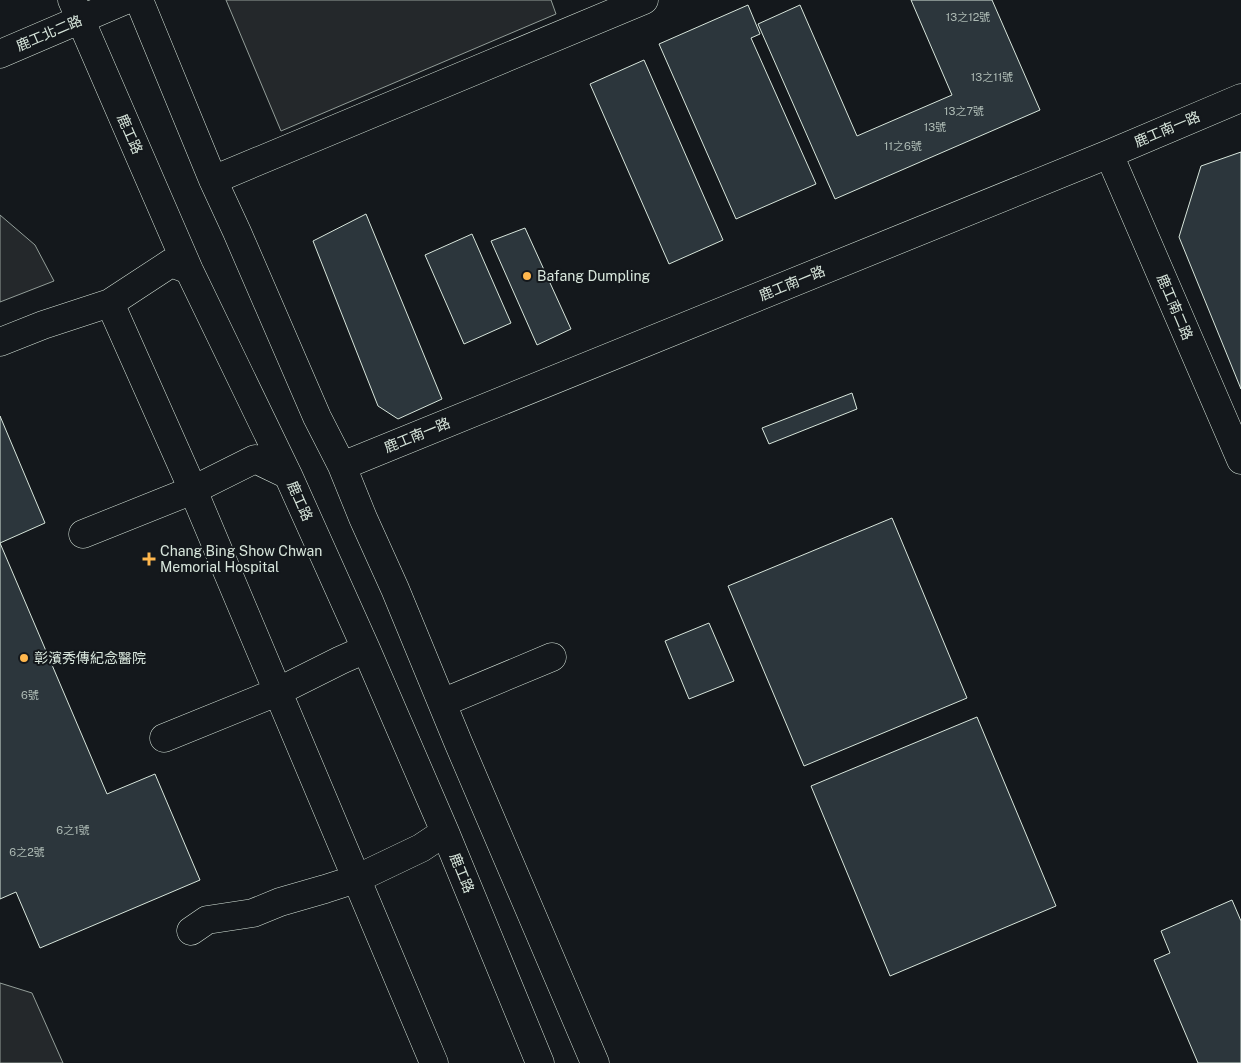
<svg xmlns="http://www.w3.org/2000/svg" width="1241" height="1063" font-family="'Public Sans','Noto Sans TC',sans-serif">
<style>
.parking{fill:#24282b;stroke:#939e99}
.building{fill:#2c363c;stroke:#d8e6dc}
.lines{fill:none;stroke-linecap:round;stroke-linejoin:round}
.minor-casing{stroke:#d8e6dc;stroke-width:29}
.minor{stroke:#14181c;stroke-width:28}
.poi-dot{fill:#ffb74d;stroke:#14181c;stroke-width:2}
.labels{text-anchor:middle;stroke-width:4;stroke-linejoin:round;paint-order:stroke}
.number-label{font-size:11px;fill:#adbab4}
.street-label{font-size:14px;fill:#d8e6dc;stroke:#14181c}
.poi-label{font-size:14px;fill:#d8e6dc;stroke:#14181c;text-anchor:start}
</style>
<rect width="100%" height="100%" fill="#14181c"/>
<path class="parking" d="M226,0H551L556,14L281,131Z
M0,215L35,245L54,281L0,302Z
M0,983L32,993L63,1063H0Z"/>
<path class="building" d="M911,0H992L1040,110L835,199L758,24L800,5L857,136L952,95Z
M748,5L760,34L751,38L816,184L736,219L659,44Z
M644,60L723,240L669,264L590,84Z
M1241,152V389L1179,237L1201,166Z
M366,214L442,399L398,419L378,406L313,241Z
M525,228L571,329L537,345L491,241Z
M472,234L511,323L464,344L425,255Z
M852,393L857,409L769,444L762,428Z
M0,416L45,523L0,543Z
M892,518L967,698L804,766L728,586Z
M0,543L107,794L155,774L200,880L40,948L16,892L0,899Z
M709,623L734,681L689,699L665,641Z
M977,717L1056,906L890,976L811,786Z
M1232,900L1241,921V1063H1198L1154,960L1170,953L1161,931Z"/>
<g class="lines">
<defs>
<path id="minor" d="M72,0L189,270L288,475L366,649L445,832L540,1063
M139,0L213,180L237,232L317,417L342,466L363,518L395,589L458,742L595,1063
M0,54L126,0
M1109,154L1241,460
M213,180L644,0
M110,303L193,490L434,1063
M0,342L43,325L110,303L171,263L189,270
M342,466L1109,154L1241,98
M83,534L193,490L255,459L288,475
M442,703L552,657
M164,738L277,692L341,660L366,649
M191,931L207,920L253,913L280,902L325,889L356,879L421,848L445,832"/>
</defs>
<use href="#minor" class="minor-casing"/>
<use href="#minor" class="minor"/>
</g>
<g class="poi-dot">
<circle cx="527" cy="276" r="5"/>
<path d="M146.5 551.5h5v5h5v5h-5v5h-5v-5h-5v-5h5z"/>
<circle cx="24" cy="658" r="5"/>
</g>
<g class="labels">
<g class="number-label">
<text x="968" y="21">13之12號</text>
<text x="992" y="81">13之11號</text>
<text x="964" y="115">13之7號</text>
<text x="935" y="131">13號</text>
<text x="903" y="150">11之6號</text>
<text x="30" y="699">6號</text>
<text x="73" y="834">6之1號</text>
<text x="27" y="856">6之2號</text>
</g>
<g class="street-label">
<text transform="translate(49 33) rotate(-23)" y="5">鹿工北二路</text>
<text transform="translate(1167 129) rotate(-23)" y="5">鹿工南一路</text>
<text transform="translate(130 134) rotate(66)" y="5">鹿工路</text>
<text transform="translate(792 283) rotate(-22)" y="5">鹿工南一路</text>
<text transform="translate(1175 307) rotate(67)" y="5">鹿工南二路</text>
<text transform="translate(417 435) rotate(-22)" y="5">鹿工南一路</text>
<text transform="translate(300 501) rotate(66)" y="5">鹿工路</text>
<text transform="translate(462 873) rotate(68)" y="5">鹿工路</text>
</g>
<g class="poi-label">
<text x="537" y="281">Bafang Dumpling</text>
<text x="160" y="556">Chang Bing Show Chwan<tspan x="160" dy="16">Memorial Hospital</tspan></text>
<text x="34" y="663">彰濱秀傳紀念醫院</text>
</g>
</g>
</svg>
